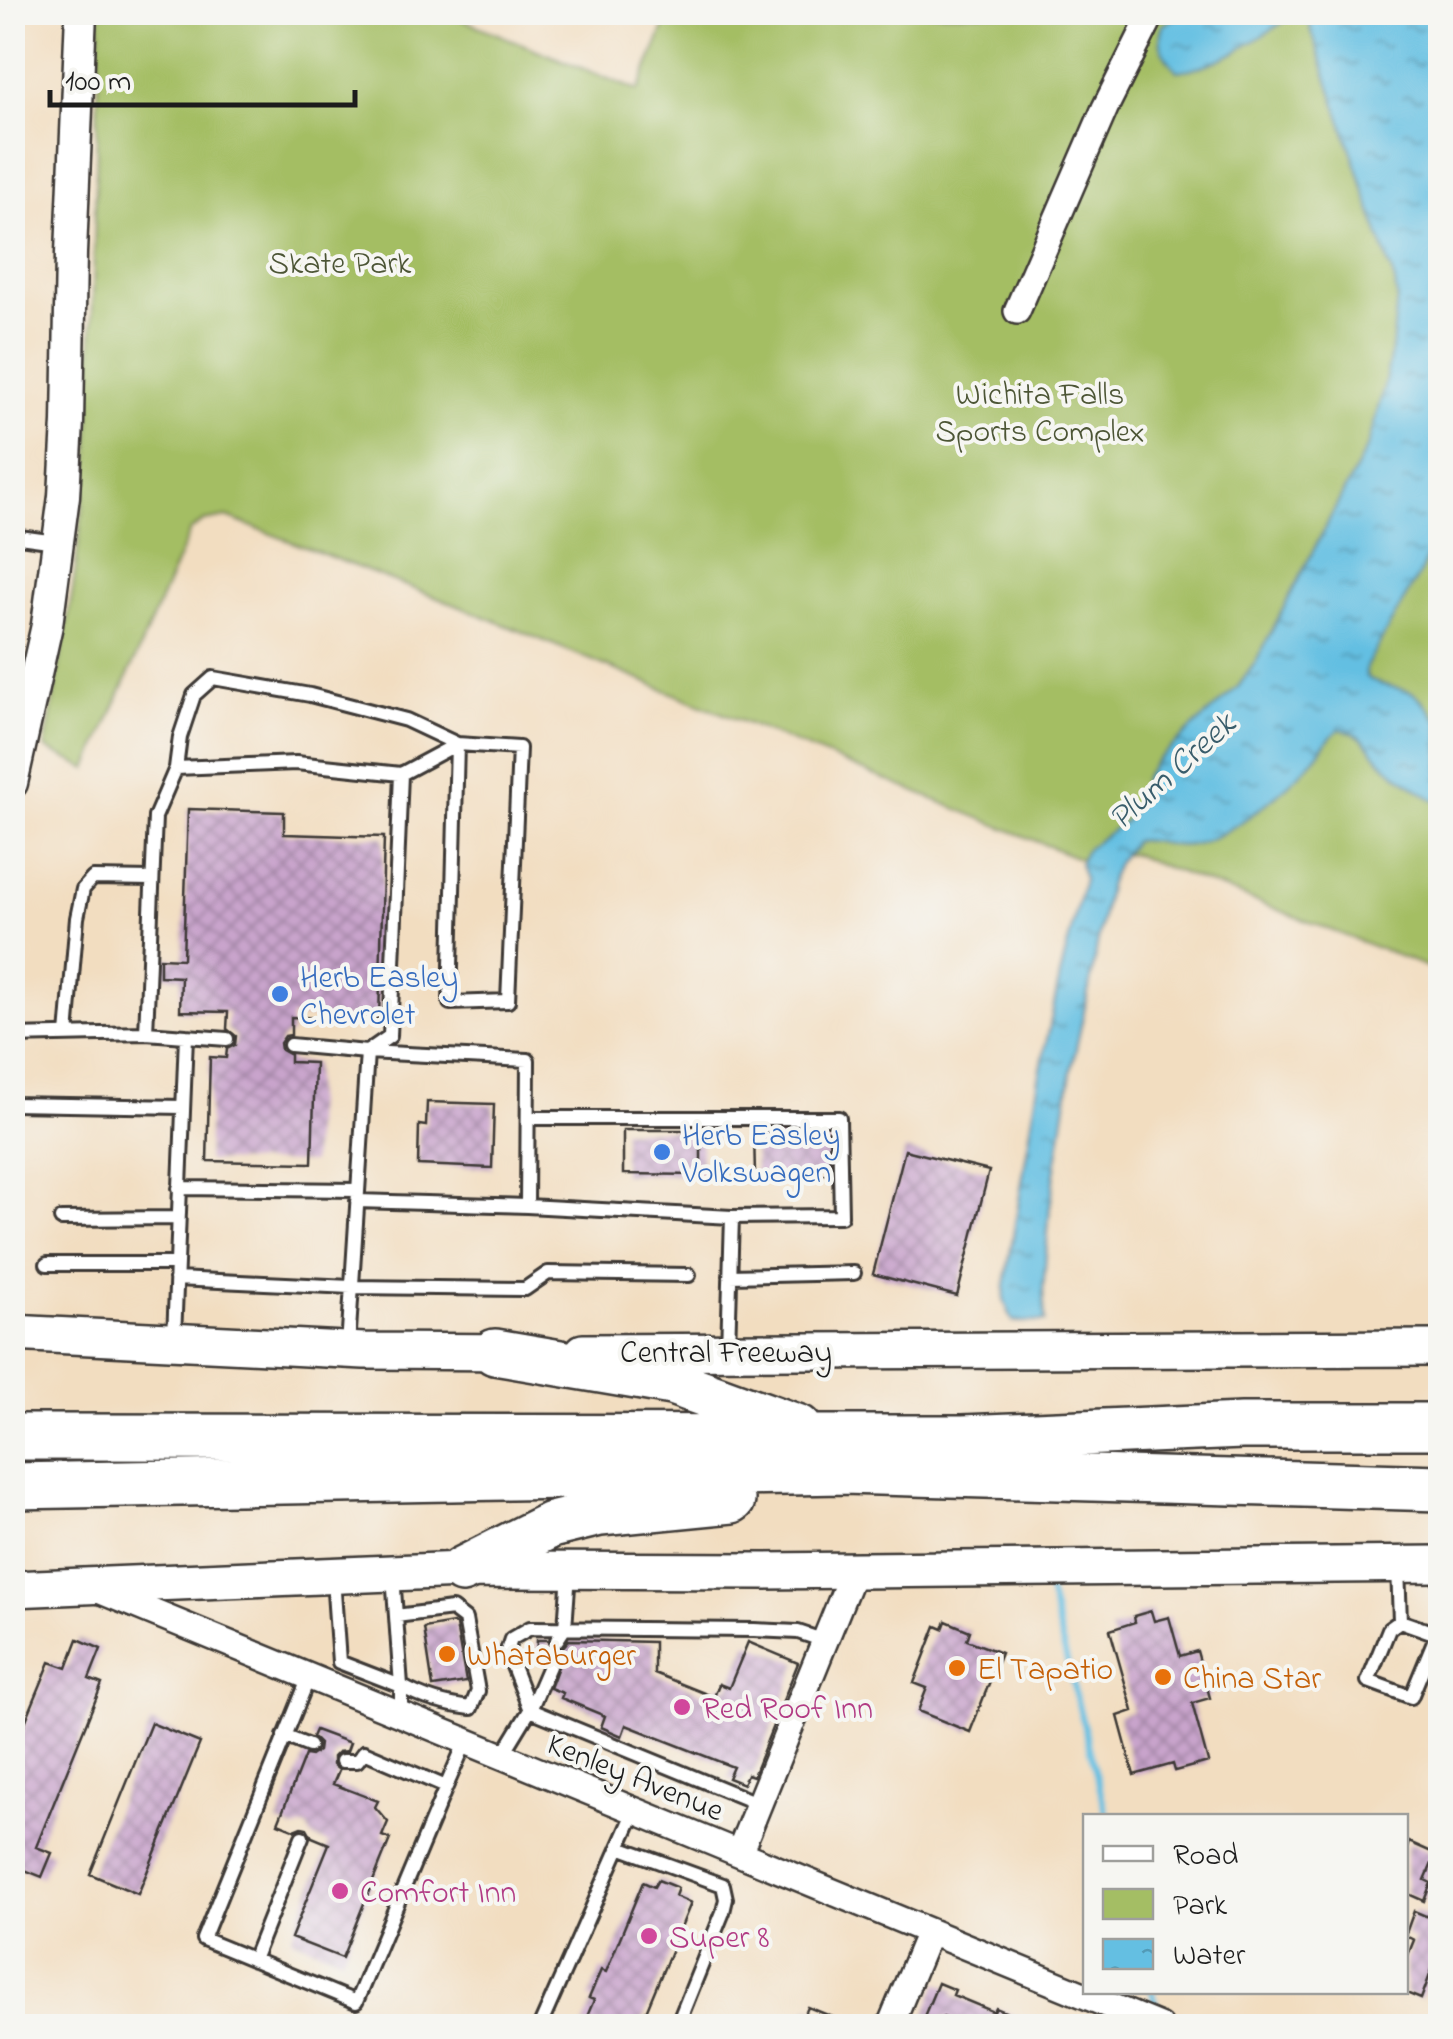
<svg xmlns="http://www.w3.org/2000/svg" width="1453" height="2039" font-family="'Indie Flower',sans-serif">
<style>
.park{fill:#a4be64;stroke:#606d40;stroke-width:2.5}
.water{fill:url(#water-ripples);stroke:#406e7f;stroke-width:2.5}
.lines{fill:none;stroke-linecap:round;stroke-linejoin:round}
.stream{stroke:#64bfe2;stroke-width:6}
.building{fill:url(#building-cross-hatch)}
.service-casing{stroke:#3c3935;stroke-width:18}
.minor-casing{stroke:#3c3935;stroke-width:30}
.tertiary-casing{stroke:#3c3935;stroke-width:35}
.secondary-casing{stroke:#3c3935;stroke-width:40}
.motorway-casing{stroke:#3c3935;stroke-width:50}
.service{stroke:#fff;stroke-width:12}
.minor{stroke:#fff;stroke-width:25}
.tertiary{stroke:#fff;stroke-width:30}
.secondary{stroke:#fff;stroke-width:35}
.motorway{stroke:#fff;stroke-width:45}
.shop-dot{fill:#3f7fe0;stroke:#f6f6f2;stroke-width:4}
.food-dot{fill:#e8710a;stroke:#f6f6f2;stroke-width:4}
.hotel-dot{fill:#d1479c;stroke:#f6f6f2;stroke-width:4}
.labels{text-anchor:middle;stroke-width:8;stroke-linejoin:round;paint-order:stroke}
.park-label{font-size:32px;fill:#4c5535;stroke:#f6f6f2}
.shop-label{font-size:32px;fill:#366cbe;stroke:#f6f6f2;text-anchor:start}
.street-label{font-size:32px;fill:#1c1c1c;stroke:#f6f6f2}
.food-label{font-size:32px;fill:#c56008;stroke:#f6f6f2;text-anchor:start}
.hotel-label{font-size:32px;fill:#b23c85;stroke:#f6f6f2;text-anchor:start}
.water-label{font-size:35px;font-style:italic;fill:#395d6b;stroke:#f6f6f2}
</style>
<defs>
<pattern id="water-ripples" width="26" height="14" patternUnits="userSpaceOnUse" patternTransform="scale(2.5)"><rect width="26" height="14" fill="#64bfe2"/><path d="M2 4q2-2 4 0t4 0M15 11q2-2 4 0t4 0" fill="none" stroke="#529ab6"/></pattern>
<pattern id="building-cross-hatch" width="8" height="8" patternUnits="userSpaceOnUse" patternTransform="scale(2.5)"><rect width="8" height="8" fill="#c9a4cc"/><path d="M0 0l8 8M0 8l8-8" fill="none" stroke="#a285a5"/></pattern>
</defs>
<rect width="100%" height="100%" fill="#f6f6f2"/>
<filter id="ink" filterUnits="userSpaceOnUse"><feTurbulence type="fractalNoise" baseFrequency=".01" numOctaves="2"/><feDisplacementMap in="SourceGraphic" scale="20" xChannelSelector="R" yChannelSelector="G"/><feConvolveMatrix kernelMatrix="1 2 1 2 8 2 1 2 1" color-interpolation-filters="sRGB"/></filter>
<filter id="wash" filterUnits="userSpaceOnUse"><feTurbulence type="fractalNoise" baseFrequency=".0048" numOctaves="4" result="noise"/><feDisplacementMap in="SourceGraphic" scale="40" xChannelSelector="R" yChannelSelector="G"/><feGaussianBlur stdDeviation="2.25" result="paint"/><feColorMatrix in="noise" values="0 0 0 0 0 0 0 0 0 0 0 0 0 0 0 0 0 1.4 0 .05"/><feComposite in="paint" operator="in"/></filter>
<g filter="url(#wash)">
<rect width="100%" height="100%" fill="#f2ddc0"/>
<path class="park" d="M100,13H446L638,91L670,13H1440V972L1132,854L1080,859L471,611L227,517L204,521L190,531L88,769L45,748L73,589L89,457Z"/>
<path class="water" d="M1186,12L1440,13V520L1423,567L1366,667V676C1379,689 1404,685 1419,697C1425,703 1433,715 1440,722V804C1423,793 1404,781 1388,767C1366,749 1372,737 1340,729C1328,736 1324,748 1315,758C1288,788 1235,834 1195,844C1172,850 1156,838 1134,841L1117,863L1108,886L1091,979L1071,1072L1050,1207L1043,1291L1045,1322H1013L1004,1300L1005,1285L1039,1078L1060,976L1084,879L1079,863L1086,849L1125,821L1138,803L1144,777L1156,761L1238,687L1255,663L1368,445L1384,387L1392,348L1397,298L1395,282L1307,17L1296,14C1259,37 1223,66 1178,71C1164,57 1156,46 1163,25Z"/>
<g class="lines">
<path class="stream" d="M1048,1588L1107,1816
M1152,1992L1156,2004"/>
</g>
<g id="blocks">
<path class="building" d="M188,809L284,812V834L384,837L379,1019L291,1017V1035L285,1036L280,1043L281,1050L290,1055V1062L315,1063L312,1163L207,1161L210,1057L226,1058L227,1049L235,1045L236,1036L227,1029L228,1012L180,1011L181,977L160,976V958L183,959Z
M427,1102L494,1104L492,1168L418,1165L419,1125L426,1126Z
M623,1130H701V1175L623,1174Z
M829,1131L830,1174L755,1175L754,1132Z
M905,1150L989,1171L957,1296L873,1274Z
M1151,1611L1154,1621L1169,1617L1180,1656L1197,1651L1210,1698L1192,1703L1208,1762L1175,1771L1173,1764L1134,1775L1118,1716L1133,1711L1110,1630L1135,1622L1134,1616Z
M946,1621L970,1631L967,1640L1001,1653L970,1732L918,1711L927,1688L914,1683L936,1626L943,1629Z
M453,1623L456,1625L466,1682L433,1687L424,1628Z
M78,1639L101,1649L89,1679L102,1684L36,1847L52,1853L42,1877L12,1865V1754L50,1662L67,1668Z
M537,1640H547L551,1648L557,1650L562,1648L569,1640L654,1642V1673L714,1697L719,1684L729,1688L748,1642L798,1663L753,1776L747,1774L743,1784L728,1778L733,1767L626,1725L622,1736L601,1727L605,1716L561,1698L563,1693L550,1688L559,1664L552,1657L544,1658L540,1662L536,1661Z
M151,1723L200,1743L138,1894L90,1874Z
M315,1730L350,1743L347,1751L338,1752L333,1757V1765L339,1770L333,1784L378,1801L375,1807L388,1822L382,1836L390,1839L342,1958L291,1938L329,1844L312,1837L307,1828L302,1827L295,1830L278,1823L305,1755L311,1756L318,1751L319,1744L312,1737Z
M1409,1842L1436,1854L1425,1880L1431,1883L1424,1901L1406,1893V1851Z
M658,1880L678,1888L675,1896L691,1903L640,2026H583L594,2000L589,1998L601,1970L606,1972L643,1882L654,1887Z
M1414,1911L1440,1922V1948L1421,1999L1406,1993V1960L1414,1940L1406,1936V1933Z
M938,1983L955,1990L953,1995L994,2012L996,2008L1039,2026H967L943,2017L939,2026H920Z
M808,2007L855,2026H800Z"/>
</g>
</g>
<g filter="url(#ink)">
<use href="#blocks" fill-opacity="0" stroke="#3c3935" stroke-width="2.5"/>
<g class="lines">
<defs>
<path id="service" d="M12,536L56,542
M176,768L180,737L194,695L213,678L310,695L406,720L457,744L519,748L508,1001L450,1003L457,744L401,774
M146,1033L155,817L176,768L296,763L401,774L390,1036L367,1052
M67,1035L77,918L83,889L93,878L152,879
M12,1036L146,1033L186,1036L174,1338
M186,1036L227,1039
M290,1045L367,1052L348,1347
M12,1104L183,1107
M528,1118H839L841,1216L732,1217L728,1349
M179,1188L358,1190
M357,1201L527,1206L528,1060L367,1052
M527,1206L732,1217
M61,1219L177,1218
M47,1264H176
M730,1276L854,1273
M176,1279L351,1287L525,1289L548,1273L689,1275
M1398,1567L1400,1621L1389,1629L1368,1681L1411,1697L1437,1634L1400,1621
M393,1575L401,1686C424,1699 445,1705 471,1708L478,1691L465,1619L452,1609L396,1616
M333,1578L339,1662L401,1686V1714
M557,1640L565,1628L569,1573
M309,1677L203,1939L356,2002L446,1787L364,1752L357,1761H342
M530,1710L507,1651L511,1639L530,1628L754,1630L798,1632L825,1641
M530,1710L549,1666
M284,1736L309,1746
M502,1756L530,1710L759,1804
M446,1787L466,1741
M619,1847L723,1885L726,1899L723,1912L677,2026
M253,1960L302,1837
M540,2026L635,1811"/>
<path id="minor" d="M1017,311L1105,108L1153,12
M96,1589L1159,2026
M739,1853L854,1569
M890,2026L929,1932"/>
<path id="tertiary" d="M12,783L47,625L64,496L68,422L71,253L81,12"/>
<path id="secondary" d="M12,1333L364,1351L521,1352
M583,1352L1440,1348
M12,1589L462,1570L764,1571L1440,1564"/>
<path id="motorway" d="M495,1352L672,1382L799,1428
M12,1437L963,1438L1242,1426H1440
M12,1486L843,1471L1440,1488
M462,1570L551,1525L600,1513L732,1500"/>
</defs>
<use href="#service" class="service-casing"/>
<use href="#minor" class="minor-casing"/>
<use href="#tertiary" class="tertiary-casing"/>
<use href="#secondary" class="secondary-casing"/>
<use href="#motorway" class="motorway-casing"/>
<use href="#service" class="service"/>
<use href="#minor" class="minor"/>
<use href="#tertiary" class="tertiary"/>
<use href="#secondary" class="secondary"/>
<use href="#motorway" class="motorway"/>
</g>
</g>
<g class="shop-dot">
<circle cx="280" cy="994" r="10"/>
<circle cx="662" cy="1152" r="10"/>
</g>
<g class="food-dot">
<circle cx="447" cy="1654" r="10"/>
<circle cx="957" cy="1668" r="10"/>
<circle cx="1163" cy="1677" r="10"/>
</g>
<g class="hotel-dot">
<circle cx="682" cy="1707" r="10"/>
<circle cx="340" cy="1891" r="10"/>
<circle cx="649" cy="1936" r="10"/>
</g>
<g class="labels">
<g class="park-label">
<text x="340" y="273">Skate Park</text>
<text x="1040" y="404">Wichita Falls<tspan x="1040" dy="37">Sports Complex</tspan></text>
</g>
<g class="shop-label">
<text x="300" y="987">Herb Easley<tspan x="300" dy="37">Chevrolet</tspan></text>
<text x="682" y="1145">Herb Easley<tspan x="682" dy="37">Volkswagen</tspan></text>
</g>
<g class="street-label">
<text x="726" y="1362">Central Freeway</text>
<text transform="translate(636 1776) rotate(22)" y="11">Kenley Avenue</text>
</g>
<g class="food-label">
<text x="467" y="1665">Whataburger</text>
<text x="977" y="1679">El Tapatio</text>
<text x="1183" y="1688">China Star</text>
</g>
<g class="hotel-label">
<text x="702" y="1718">Red Roof Inn</text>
<text x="360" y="1902">Comfort Inn</text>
<text x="669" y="1947">Super 8</text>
</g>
<g class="water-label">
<text transform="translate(1171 770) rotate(-42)" y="12">Plum Creek</text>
</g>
</g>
<rect width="1453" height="2039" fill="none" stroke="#f6f6f2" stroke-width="50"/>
<rect x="1083" y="1814" width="325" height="180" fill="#f6f6f2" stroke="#9f9f9c" stroke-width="2.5"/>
<rect x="1103" y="1846" width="50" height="15" fill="#ffffff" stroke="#9f9f9c" stroke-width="2.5"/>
<text x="1173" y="1864" font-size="30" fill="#1c1c1c">Road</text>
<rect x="1103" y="1889" width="50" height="30" fill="#a4be64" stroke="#9f9f9c" stroke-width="2.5"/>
<text x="1173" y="1914" font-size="30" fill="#1c1c1c">Park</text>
<rect x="1103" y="1939" width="50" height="30" fill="url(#water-ripples)" stroke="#9f9f9c" stroke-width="2.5"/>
<text x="1173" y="1964" font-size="30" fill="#1c1c1c">Water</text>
<path d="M50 90v15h305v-15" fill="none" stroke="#1c1c1c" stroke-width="5"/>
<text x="65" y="90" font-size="30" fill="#1c1c1c" stroke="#f6f6f2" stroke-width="8" paint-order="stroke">100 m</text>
</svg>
